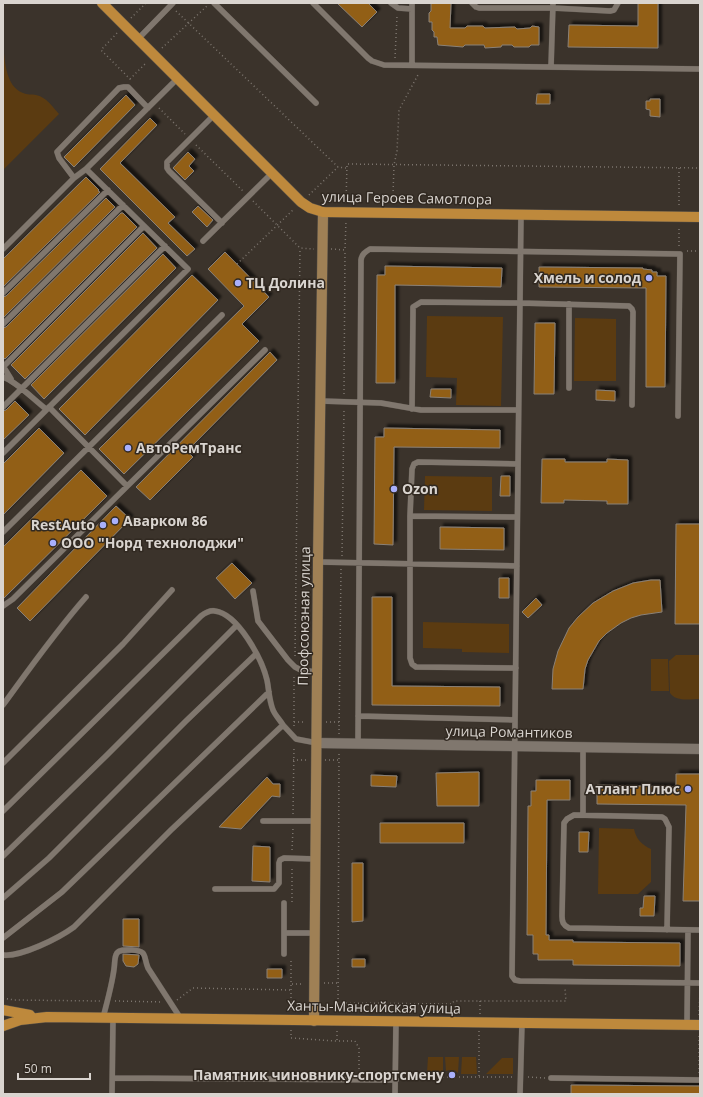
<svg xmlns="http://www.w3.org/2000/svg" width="703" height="1097" font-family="'Open Sans',sans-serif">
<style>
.green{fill:#5b3b11}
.building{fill:#925f17;stroke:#8a8177;filter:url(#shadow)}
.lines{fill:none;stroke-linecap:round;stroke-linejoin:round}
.service-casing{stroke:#554f48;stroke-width:6}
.minor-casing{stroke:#554f48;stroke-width:11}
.secondary-casing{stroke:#554f48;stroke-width:11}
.primary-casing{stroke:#554f48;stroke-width:11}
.path{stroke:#7d766f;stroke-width:1.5;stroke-dasharray:1 3;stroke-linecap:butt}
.service{stroke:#80776e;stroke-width:5.5}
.minor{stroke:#80776e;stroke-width:10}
.secondary{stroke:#9f8055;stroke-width:10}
.primary{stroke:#be893c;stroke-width:10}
.poi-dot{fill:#a9b0fc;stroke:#312921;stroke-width:1.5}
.labels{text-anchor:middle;stroke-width:3;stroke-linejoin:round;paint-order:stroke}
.street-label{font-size:14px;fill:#d9d4cf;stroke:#312921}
.poi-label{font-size:14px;font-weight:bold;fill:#d9d4cf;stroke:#312921;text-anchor:start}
</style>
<defs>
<filter id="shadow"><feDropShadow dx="3.5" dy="-3.5" stdDeviation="1" flood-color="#0009"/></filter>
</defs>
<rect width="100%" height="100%" fill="#3b332b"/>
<path class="green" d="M3,43C5,60 5,86 23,93C27,95 32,94 36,95C46,97 52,106 59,114L3,170Z
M427,316L503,317L501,406L456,405L457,378L426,377Z
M575,318L616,319V381H574Z
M425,476L492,477V511L424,510Z
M423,622L509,624V653L462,652V649L423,648Z
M676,655H700V699C690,699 676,702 670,693L669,661Z
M651,659H668L669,691H651Z
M599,828L634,829C636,839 642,845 651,849V882L638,894H598Z
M428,1057H443V1073H427Z
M445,1057H459L458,1073C454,1069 451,1070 446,1071Z
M462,1057H476L477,1074H461Z
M502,1058H513V1074H486Z"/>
<path class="building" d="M337,3H368L377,12L362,27Z
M431,3H451L450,28H465L467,26H483L485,28L515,27L517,29L530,28L532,26L539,27V45H531L529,47H514L512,45H502L501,47L485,48L484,45H465L463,47L438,45L437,37H434V32L432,30V22H429V13L431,11Z
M638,3H658V48L568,47L569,25L638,26Z
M537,94H550V104H536Z
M126,95L135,105L74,167L64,157Z
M650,99H660V117L650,116V110L646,109V101H650Z
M150,118L157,125L120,163L175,217L168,223L195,249L187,256L100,169Z
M188,152L195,159L189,166L194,171L185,180L173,168Z
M86,177L99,190L98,191L100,192L3,287V259Z
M106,198L115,207L3,318V297L6,296Z
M198,206L213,220L207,227L192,212Z
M121,213H123L137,227L5,359L3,357V328L6,327Z
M143,233L157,248L25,379L11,365Z
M225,252L269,297L242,324L259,341L124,474L99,449L244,306L208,269Z
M163,254L176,268L44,399L31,385Z
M385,266L502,268L501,287L395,285V383H376L377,275H385Z
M539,267L643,268V269L652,270V272H657V276H666L665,387H646V288L539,287Z
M192,275L218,300L85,435L59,409Z
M535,323H555L554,394H534Z
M270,352L277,360L187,451L193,457L150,500L136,487Z
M431,389H451V398L430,397Z
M596,390L615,391V401L596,400Z
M15,401L29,415L3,440V411L6,410Z
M39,428L64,453L3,515V464Z
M384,428L500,430V448L394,447L393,545L374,544L375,437H384Z
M542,459H565V462H607V459L628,460V504H607V501L564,500V503H541Z
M81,470L107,496L3,599V547Z
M501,476H510V496H500Z
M116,506L130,519L30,621L17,608Z
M676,524H700V624H675Z
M440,527L504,528V550L440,549Z
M232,563L252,583L235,599L216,578Z
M499,578H509V598H499Z
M651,580H660L662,612L641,615L631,618L621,623L607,633L599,641L588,660L585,669L583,689H552L553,669L558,651L569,628L578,617L593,603L613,591L633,583Z
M372,597H392V686L500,687V706L372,705Z
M536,598L542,605L528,618L522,612Z
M479,772V806H437L436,773Z
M676,774H700V901H683L686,805L597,804V785L676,787Z
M371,775L397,776L396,787L371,786Z
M267,777L273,784H280V797L272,796L241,829L219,827Z
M536,780H570V800H547L546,935H549V940H573V942L680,943V966L573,965V960H538V954H533V935H527L528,806H531V791H536Z
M380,823H464V843H380Z
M579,832H589L588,852H579Z
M253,846L270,847V882L252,881Z
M352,863H363V921L352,922Z
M644,896H655L654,916H640V908H643Z
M123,919H139V947L123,946Z
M123,954L139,955L138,964L134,967L126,966L123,961Z
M352,959H365V967H352Z
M267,969H282V978H267Z
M571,1085L700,1086V1094H571Z"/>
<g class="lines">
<defs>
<path id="service" d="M214,3L316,103
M313,3L368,58L372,61L384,65L700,69
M391,3L398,8L412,9
M412,3V65
M472,3L476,7L479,8H553L610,11L614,10L618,3
M138,39L173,3
M551,67L553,3
M214,115L167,162V168L169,171L222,223
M74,178L59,158L57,152L119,88L124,87H128L148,108
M521,214L512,976L515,980L520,981L700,983
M203,241L272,173
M3,249L74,178L86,169
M3,293L108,190
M3,324L123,205
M3,366L11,379
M3,367L144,226
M3,377C16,381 34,400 46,409
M569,388V304
M321,401L381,403L421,410H518
M3,407L165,246
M49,407L127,486
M412,409L413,312V307L421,302L520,303L629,306L632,309L633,312L632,405
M3,453L188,269L86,169L178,78
M410,516L517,517
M3,532L222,315
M318,562L517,566
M253,591L258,621L288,660L295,667L301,670L317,672
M3,606L13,599L265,350
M516,668L416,667L412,664L410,658V516L412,469L414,464L418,462L518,464
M3,705C30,668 56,631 86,597
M358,716L515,720
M283,725L296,739L317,743
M358,744L361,260C362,254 365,252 370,249L680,254L678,416
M3,763L123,644L172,590
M3,811L201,616C205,613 210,610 215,611C238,614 262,659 267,680C269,690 269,700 273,710C275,715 280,720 283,725L171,830L74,927C59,938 21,957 3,955
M583,815V747
M263,821H316
M3,856L107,755L237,625
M215,889H274L279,883V863L280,860L284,858L315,859
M3,898L49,858L186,721L256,654
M667,930L669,827L665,819L662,817L574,815L567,819L564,823L562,916C562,922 563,925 569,928L700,930
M284,933H315
M3,938L62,892L269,692
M284,954V903
M103,1018C107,1002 112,985 114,969C115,964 114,957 117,953C120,949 127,950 132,950C148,951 143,956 148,968L181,1019
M687,1025L688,930
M113,1078L396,1080
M551,1078L700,1080
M112,1094L113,1018
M395,1094L396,1022
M520,1094L522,1023"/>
<path id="minor" d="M317,743L700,749"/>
<path id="secondary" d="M314,1021L318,562L323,212"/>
<path id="primary" d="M102,3L301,202L310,208L323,212L700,217
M3,1010L30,1015
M3,1026L20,1020L47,1017L700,1025"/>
</defs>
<use href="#service" class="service-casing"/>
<use href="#minor" class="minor-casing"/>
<use href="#secondary" class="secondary-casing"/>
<use href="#primary" class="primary-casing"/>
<path class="path" d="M176,11L338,167L346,168
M131,18L146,3
M117,33L101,50L131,80
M162,48L207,6
M395,58L397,16
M130,79L147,62
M159,108L185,134
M196,145L243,191
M679,168V206
M309,195L338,167
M393,195L394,165L397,151L399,110L419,73
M253,201L300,248L314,249
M346,203L347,164L700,168
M679,246V226
M331,249L345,250L346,221
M687,251H700
M237,264L294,209
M344,394L345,250
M342,556L344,409
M295,656L300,248
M294,722H306
M326,722H340
M294,726V676
M339,734L341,569
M293,760H307
M325,760H339
M293,814L294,746
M292,850L293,828
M292,902V866
M700,975V939
M324,983H338
M292,984H304
M3,998L14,1000L100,1001
M177,1000L193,988L291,990
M115,1001L162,1002
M338,1003L452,1004L454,1001H566L565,989
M291,1010V958
M338,1011L339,753
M480,1014V1001
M699,1015L700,991
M291,1030V1038L336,1041
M337,1031V1041H355L359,1048V1071
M699,1073V1035
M479,1076V1031
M403,1077H513
M528,1077L545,1078"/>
<use href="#service" class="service"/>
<use href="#minor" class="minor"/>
<use href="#secondary" class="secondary"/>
<use href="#primary" class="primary"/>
</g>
<g class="poi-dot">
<circle cx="649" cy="278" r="4"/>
<circle cx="238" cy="283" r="4"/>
<circle cx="128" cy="448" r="4"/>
<circle cx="394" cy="489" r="4"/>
<circle cx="115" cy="521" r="4"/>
<circle cx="103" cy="525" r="4"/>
<circle cx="53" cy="543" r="4"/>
<circle cx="688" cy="789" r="4"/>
<circle cx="452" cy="1075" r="4"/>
</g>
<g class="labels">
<g class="street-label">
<text transform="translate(407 198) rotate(1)" y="5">улица Героев Самотлора</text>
<text transform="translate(304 616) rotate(-89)" y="5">Профсоюзная улица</text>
<text transform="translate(509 732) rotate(1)" y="5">улица Романтиков</text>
<text transform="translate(374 1007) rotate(1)" y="5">Ханты-Мансийская улица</text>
</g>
<g class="poi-label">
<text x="641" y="283" text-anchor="end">Хмель и солод</text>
<text x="246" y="288">ТЦ Долина</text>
<text x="136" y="453">АвтоРемТранс</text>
<text x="402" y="494">Ozon</text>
<text x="123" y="526">Аварком 86</text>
<text x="95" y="530" text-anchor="end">RestAuto</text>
<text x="61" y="548">ООО "Норд технолоджи"</text>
<text x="680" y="794" text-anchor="end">Атлант Плюс</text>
<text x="444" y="1080" text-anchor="end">Памятник чиновнику-спортсмену</text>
</g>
</g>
<rect width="703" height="1097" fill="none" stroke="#d9d4cf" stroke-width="8"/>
<path d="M18 1073v6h72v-6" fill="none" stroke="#d9d4cf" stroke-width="2"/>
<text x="24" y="1073" font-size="12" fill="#d9d4cf" stroke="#312921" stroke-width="3" paint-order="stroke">50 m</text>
</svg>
